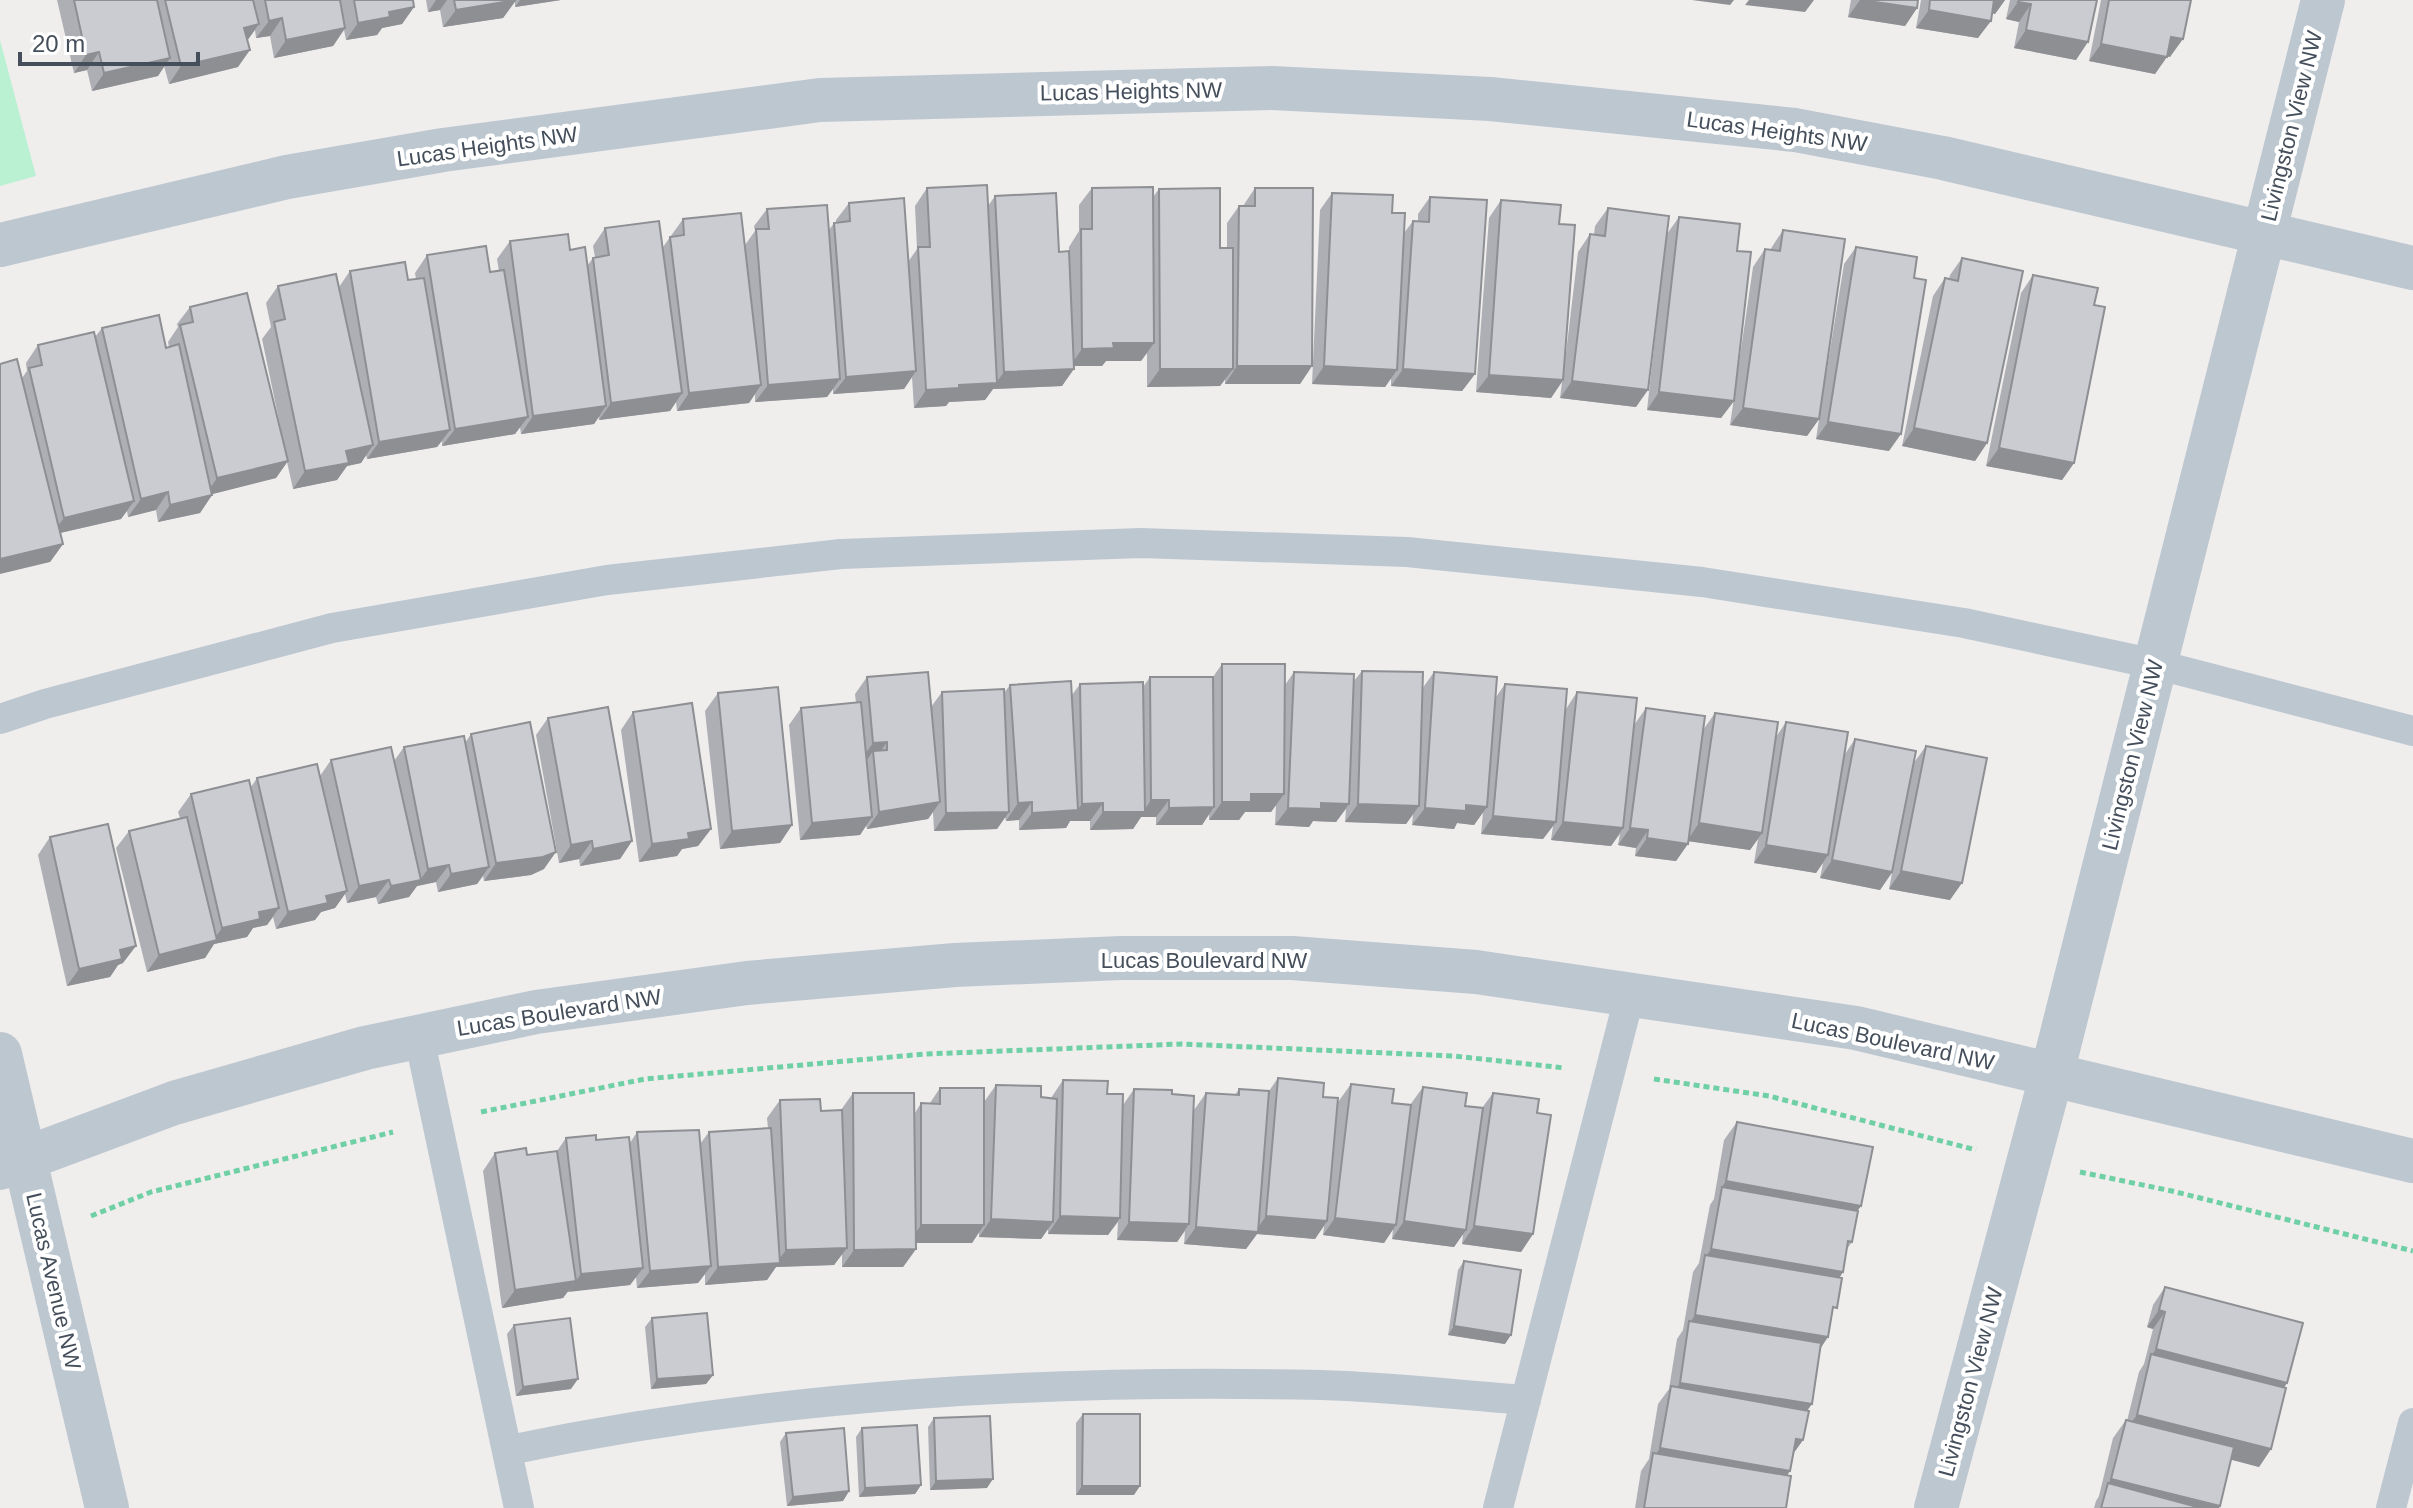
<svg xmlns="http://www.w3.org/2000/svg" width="2413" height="1508" font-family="Helvetica,sans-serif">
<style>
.green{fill:#b9f1d2}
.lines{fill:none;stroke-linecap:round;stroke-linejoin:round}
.path{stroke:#6fd0a6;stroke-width:5;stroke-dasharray:6 4;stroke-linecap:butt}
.service{stroke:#bdc7d0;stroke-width:30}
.minor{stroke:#bdc7d0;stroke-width:44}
.wall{fill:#aeafb5}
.shaded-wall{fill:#8d8f93}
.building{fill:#caccd2;stroke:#8d8f93;stroke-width:2}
.labels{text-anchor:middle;stroke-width:8;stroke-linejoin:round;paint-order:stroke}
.street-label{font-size:22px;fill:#454f5b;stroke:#fff}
</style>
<rect width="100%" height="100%" fill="#f0eded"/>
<path class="green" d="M0,40L36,176L0,186Z"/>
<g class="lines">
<path class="path" d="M1654,1079L1769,1096L1976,1150
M481,1112L645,1079L925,1054L1182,1044L1454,1056L1565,1068
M2080,1172L2172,1191L2413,1251
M91,1216L151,1192L393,1132"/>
<path class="service" d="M0,719L45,704L332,628L607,580L841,554L1141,543L1407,552L1702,582L1964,623L2155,664L2413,731
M419,1037L519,1508
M509,1450C777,1394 1048,1379 1321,1385C1390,1387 1458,1395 1526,1400
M1498,1508L1630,994
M2391,1508L2413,1423"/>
<path class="minor" d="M0,245L287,177L443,150L820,100L1272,88L1490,99L1795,130L1943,158L2413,268
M0,1054L107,1508
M0,1168L174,1103L365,1048L536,1012L747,983L955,965L1121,958H1292L1476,972L1856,1028L2413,1161
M1936,1508L2051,1077L2323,0"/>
</g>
<path class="wall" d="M57,0H413L414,7L402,24L382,28L377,35L346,40L344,30L333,46L274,58L270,36L256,38L255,30L247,41L238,67L169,84L164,66L158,76L92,91L87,70L74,73Z
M426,0H561L515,7V2L503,18L443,27L440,10L428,12Z
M1851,0H1918L1917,8L1905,26L1848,17Z
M1921,0H2005L1995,14L1992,13L1978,38L1916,28Z
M2010,0H2097L2076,60L2014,48L2019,22L2006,19Z
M2101,0H2191L2170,57L2167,56L2155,74L2089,61Z
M927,188L988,206L995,196L1059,252L1069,251V247L1079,231V205L1092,188L1153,197L1159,189L1220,248H1227V223L1239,206H1243L1255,188L1312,366L1300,384H1225V379L1220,386L1147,387V353L1141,361H1106L1102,366H1074L1062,386L993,389L985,400L949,402L946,406L914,408L912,377L904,389L833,394V389L827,397L755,402V394L749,403L677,411L676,402L670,411L599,420V417L594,424L521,434L520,427L515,434L442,446V441L437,447L367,459L366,455L361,463L347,466L337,480L293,489L287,462L276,478L212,494V495L200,513L158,522L156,510L128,517L127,511L121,519L60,533L63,544L50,562L22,378L27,371L26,363L38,345L95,337L102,328L166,348L169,347L168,342L178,327L177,324L190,307L281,430L262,339L271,327L266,303L278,286L339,287L350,271L408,280L416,279L415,273L427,255L490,272L499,271L497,259L510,241L570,250L587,266L593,258L595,257L593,246L605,228L663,247L683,219L745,245L755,231L754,226L767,209L829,230L834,223L836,222V220L849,203L908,262L917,249L915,206Z
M1332,193L1392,213L1404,233L1413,221H1418V214L1430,197L1475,374L1462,391L1391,386V378L1385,387L1312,384L1320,210Z
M1501,200L1559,224L1566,353L1578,252L1590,234L1594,235L1595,226L1608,208L1667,234L1679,217L1737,251L1734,401L1721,418L1647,410L1662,274L1636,407L1560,398L1562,382L1551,398L1476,392L1489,218Z
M1783,230L1821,406L1844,264L1856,247L1889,451L1816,439L1819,419L1807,436L1730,425L1753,267L1765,249L1770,250Z
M1962,258L1987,443L1975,461L1902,446L1933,296L1945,278L1949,279L1950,275Z
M2033,275L2094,305L2074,463L2062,480L1986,466L2021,293Z
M1222,664L1285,685L1294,672L1353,682L1362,671L1422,689L1434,672L1496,697L1505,684L1566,709L1577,692L1634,725L1646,708L1703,730L1715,713L1776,737L1786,722L1845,754L1855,739L1913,764L1926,746L1950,900L1889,889L1892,873L1880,890L1820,878L1823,863L1816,873L1754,863L1758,839L1750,850L1689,841L1676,861L1635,856L1636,848L1618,845L1620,834L1611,846L1551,840L1553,826L1543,839L1481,834L1483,812L1474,825L1457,823L1454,829L1412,825L1413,814L1406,824L1345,822L1346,809L1336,822L1313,821L1309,827L1275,825L1276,805L1271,812H1245L1239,820H1209V814L1202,825H1156V817H1141L1133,829L1090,830V821H1070L1066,828L1019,830V820L1006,821L1005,817L997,829L934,831L933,812L928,819L867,829L866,825L860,835L800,840L789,725L801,708L856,703L855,694L867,677L931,707L942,692L1004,693L1010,685L1072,695L1080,684L1143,687L1150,677H1213Z
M718,693L792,825L780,843L720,849L705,711Z
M633,712L711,829L698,846L682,849L677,856L639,862L621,730Z
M548,718L632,841L620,859L580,866L579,859L559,863L536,735Z
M471,734L544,869L531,875L484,881L483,876L477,884L438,892L436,882L417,886L409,897L378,904L376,897L347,903L345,894L335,908L321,912L315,920L276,929L273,917L267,925L253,928L247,937L214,944L205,958L147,972L116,848L129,831L180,818L178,812L191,794L251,787L257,778L320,776L331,760L394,761L404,747L465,743Z
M50,837L123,963L118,965L110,977L67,986L38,855Z
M1278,1078L1323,1097L1335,1129L1338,1102L1351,1084L1392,1103L1410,1105L1423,1087L1465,1106L1482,1108L1493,1093L1537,1113L1533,1234L1521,1252L1462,1244L1463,1234L1454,1247L1392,1239L1393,1229L1384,1243L1323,1235L1324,1226L1315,1239L1257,1234L1246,1249L1184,1244L1185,1231L1177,1242L1117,1240L1118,1222L1108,1235L1048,1234V1229L1041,1239L979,1237V1232L972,1243H915L916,1249L903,1267H842V1254L834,1265L776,1267L767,1280L705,1285V1274L698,1283L637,1288L636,1277L630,1285L568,1291L563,1298L502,1308L483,1171L495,1153L527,1155L557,1151L566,1138L630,1143L637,1132L700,1144L709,1132L768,1128L767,1118L780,1100L821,1111L841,1110L853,1093L915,1113L921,1103H930L940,1088L984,1102L996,1085L1041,1097L1051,1098L1063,1080L1107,1094L1123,1105L1134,1089L1172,1094L1194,1110L1206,1093L1235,1095L1239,1089L1269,1091Z
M1737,1122L1861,1206L1857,1211L1852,1242L1847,1249L1843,1272L1839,1278L1832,1315L1821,1348L1807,1410L1803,1440L1793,1454L1787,1476L1786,1508H1635L1641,1471L1649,1459L1658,1404L1669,1389L1677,1339L1683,1330L1693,1272L1699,1263L1710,1205L1714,1199L1724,1140Z
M1464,1261L1505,1344L1448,1335L1458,1270Z
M2165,1287L2287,1383L2284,1388L2271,1449L2259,1467L2231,1459L2219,1508H2094L2096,1501L2099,1496L2113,1438L2126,1420L2127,1421L2139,1372L2144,1364L2153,1329L2147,1327L2153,1305Z
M652,1318L713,1375L706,1384L651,1389L645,1327Z
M514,1325L571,1389L516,1396L507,1334Z
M1083,1414L1134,1495H1076V1423Z
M934,1418L987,1488L930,1490L928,1427Z
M862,1428L921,1485L915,1494L859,1497L856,1437Z
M786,1433L849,1491L843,1501L787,1506L780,1442Z"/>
<path class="shaded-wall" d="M436,0H447L440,10L428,12Z
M516,0L503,18L443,27L456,10Z
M520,0H561L515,7Z
M1692,0H1734L1730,5Z
M1749,0H1814L1805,12L1745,5Z
M1860,0L1917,8L1905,26L1848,17Z
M1991,0H2005L1995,14L1982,12Z
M2018,2L2031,4L2019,22L2006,19Z
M414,7L402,24L382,28L377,35L346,40L358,23L389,12Z
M1929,10L1991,21L1978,38L1916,28Z
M282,18L270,36L256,38L269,21Z
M259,24L246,42L244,28Z
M345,28L333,46L274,58L286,40Z
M2026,30L2088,42L2076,60L2014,48Z
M2171,37L2183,39L2170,57L2159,54Z
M2101,44L2167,57L2155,74L2089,61Z
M250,50L238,67L169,84L181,66Z
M99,52L87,70L74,73L86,55Z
M170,58L158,76L92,91L104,73Z
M1113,343H1154L1141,361H1106L1102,366H1070L1082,349Z
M1237,366H1312L1300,384H1225Z
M1324,366L1397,370L1385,387L1312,384Z
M1074,369L1062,386L993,389L985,400L949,402L946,406L914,408L926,390L959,385L996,383L1004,372Z
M1160,369H1233L1220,386L1147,387Z
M1403,369L1475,374L1462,391L1391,386Z
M916,371L904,389L833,394L846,377Z
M1489,375L1563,380L1551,398L1476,392Z
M840,379L827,397L755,402L768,385Z
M1572,381L1648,390L1636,407L1560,398Z
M761,385L749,403L677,411L689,393Z
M1659,392L1734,401L1721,418L1647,410Z
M682,393L670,411L599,420L611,403Z
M606,406L594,424L521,434L533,416Z
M1743,408L1819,419L1807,436L1730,425Z
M528,417L515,434L442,446L455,429Z
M1828,422L1901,434L1889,451L1816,439Z
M1914,428L1987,443L1975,461L1902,446Z
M450,430L437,447L367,459L379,442Z
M373,445L361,463L347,466L337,480L293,489L305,471L346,451Z
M1999,448L2074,463L2062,480L1986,466Z
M288,461L276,478L205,496L217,478Z
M168,492L156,510L128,517L141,499Z
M212,495L200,513L158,522L170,505Z
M134,501L121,519L51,535L64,518Z
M63,544L50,562L0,574V559Z
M887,742L875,759L873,751L867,760H861L873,743Z
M1251,794H1284L1271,812H1245L1239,820H1209L1222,802Z
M1151,800H1169L1156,817H1141L1133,829L1090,830L1103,812H1143Z
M940,802L928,819L867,829L879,812Z
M1032,802L1019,820L1006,821L1018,803Z
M1103,803L1090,821H1070L1066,828L1019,830L1032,813L1077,810L1082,804Z
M1321,803L1349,804L1336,822L1313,821L1309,827L1275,825L1288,808Z
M1358,804L1419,806L1406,824L1345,822Z
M1466,805L1487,807L1474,825L1457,823L1454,829L1412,825L1425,808Z
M1214,807L1202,825H1156L1169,808Z
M1009,812L997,829L934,831L946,813Z
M1493,816L1556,822L1543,839L1481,834Z
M872,817L860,835L800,840L812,823Z
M1563,822L1623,828L1611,846L1551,840Z
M1699,823L1762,833L1750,850L1687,841Z
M792,825L780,843L720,849L732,831Z
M1630,828L1648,830L1636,848L1618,845Z
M711,829L698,846L682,849L677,856L639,862L652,844L688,833Z
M1647,838L1688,844L1676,861L1635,856Z
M592,841L579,859L559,863L571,845Z
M632,841L620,859L580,866L593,849Z
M1766,845L1828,855L1816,873L1754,863Z
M556,852L544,869L531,875L484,881L496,863Z
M1832,860L1892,872L1880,890L1820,878Z
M449,865L436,882L417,886L409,897L378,904L391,886L420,880L428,869Z
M489,867L477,884L438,892L451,874Z
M1901,871L1962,883L1950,900L1889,889Z
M389,880L376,897L347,903L359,886Z
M347,891L335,908L321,912L315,920L276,929L288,912L326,896Z
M279,908L267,925L253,928L247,937L214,944L205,958L147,972L159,955L213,941L222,928L259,912Z
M136,946L123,963L118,965L110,977L67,986L79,969L120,950Z
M1726,1181L1861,1206L1848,1223L1722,1187L1714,1199Z
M1060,1216L1120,1218L1108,1235L1048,1234Z
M1266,1216L1327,1221L1315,1239L1257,1234L1246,1249L1184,1244L1196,1227L1255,1232Z
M1335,1218L1396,1225L1384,1243L1323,1235Z
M991,1219L1053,1222L1041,1239L979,1237Z
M1404,1221L1466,1230L1454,1247L1392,1239Z
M1129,1222L1189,1224L1177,1242L1117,1240Z
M921,1225H984L972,1243H909Z
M1474,1226L1533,1234L1521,1252L1462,1244Z
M847,1248L834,1265L776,1267L767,1280L705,1285L718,1267L776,1263L786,1250Z
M916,1249L903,1267H842L854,1250Z
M1711,1249L1843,1272L1831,1290L1705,1258Z
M711,1266L698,1283L637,1288L650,1271Z
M643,1268L630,1285L568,1292L581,1274Z
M576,1281L563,1298L502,1308L515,1290Z
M2159,1310L2165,1312L2153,1329L2147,1327Z
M1695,1315L1828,1337L1816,1355L1689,1324Z
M1454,1326L1511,1335L1505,1344L1448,1335Z
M2156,1349L2287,1383L2275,1400L2151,1356Z
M713,1375L706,1384L651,1389L657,1379Z
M578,1379L571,1389L516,1396L523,1387Z
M1680,1383L1812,1404L1799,1422L1667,1400Z
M2137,1415L2271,1449L2259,1467L2124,1432Z
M1796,1439L1803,1440L1790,1458Z
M1660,1448L1790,1471L1778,1489L1652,1460Z
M993,1479L987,1488L930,1490L936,1481Z
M2111,1479L2220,1506L2219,1508H2144L2108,1484Z
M921,1485L915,1494L859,1497L865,1488Z
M1082,1486H1140L1134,1495H1076Z
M849,1491L843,1501L787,1506L793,1497Z"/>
<path class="building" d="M74,0H157L170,58L104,73L99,52L86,55Z
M165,0H253L259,24L244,28L250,50L181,66Z
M265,0H340L345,28L286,40L282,18L269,21Z
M354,0H413L414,7L389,12L390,17L358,23Z
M454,0H516L456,10Z
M1861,0H1918L1917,8Z
M1930,0H1994L1991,21L1929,10Z
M2019,0H2097L2088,42L2026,30L2031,4L2018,2Z
M2109,0H2191L2183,39L2171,37L2167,57L2101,44Z
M987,185L997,383L959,385V388L926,390L918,247H930L927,188Z
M1153,187L1154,343H1113L1114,348L1082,349L1081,229H1092V188Z
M1220,188V248H1233V369H1160L1159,189Z
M1255,188H1313L1312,366H1237L1239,206H1255Z
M1056,193L1059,252L1069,251L1074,369L1004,372L995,196Z
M1332,193L1393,195L1392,213H1405L1397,370L1324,366Z
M1430,197L1487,200L1475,374L1403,369L1413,221L1429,222Z
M904,198L916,371L846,377L834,223L850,221L849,203Z
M1501,200L1561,205L1559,224L1575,225L1563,380L1489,375Z
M827,205L840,379L768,385L756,229H769L767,209Z
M1608,208L1669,216L1648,390L1572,381L1590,234L1605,236Z
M741,213L761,385L689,393L670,237L684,235L683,219Z
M1679,217L1740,224L1737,251L1751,252L1734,401L1659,392Z
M659,221L682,393L611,403L593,258L609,255L605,228Z
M1783,230L1845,239L1819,419L1743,408L1765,249L1780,251Z
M568,234L570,250L585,247L606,406L533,416L510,241Z
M486,246L490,272L504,270L528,417L455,429L427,255Z
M1856,247L1917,257L1914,278L1926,280L1901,434L1828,422Z
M1962,258L2023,271L1987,443L1914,428L1945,278L1958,281Z
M405,262L408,280L424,278L450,430L379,442L350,271Z
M336,274L373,445L346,451L349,463L305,471L274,322L285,319L278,286Z
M2033,275L2098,288L2094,305L2105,307L2074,463L1999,448Z
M247,293L288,461L217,478L180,325L193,322L190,307Z
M159,315L166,348L179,344L212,495L170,505L168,492L141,499L102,328Z
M94,332L134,501L64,518L29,368L42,365L38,345Z
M17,359L63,544L0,559V364Z
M1222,664H1285L1284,794H1251V802H1222Z
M1362,671L1423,672L1419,806L1358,804Z
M928,672L940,802L879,812L873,751L887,750V742L873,743L867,677Z
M1294,672L1354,674L1349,804L1321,803V809L1288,808Z
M1434,672L1497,677L1487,807L1466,805V811L1425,808Z
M1150,677H1213L1214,807L1169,808V800H1151Z
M1071,681L1078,810L1032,813V802L1018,803L1010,685Z
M1143,682L1145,812H1103V803L1082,804L1080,684Z
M1505,684L1567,689L1556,822L1493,816Z
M778,687L792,825L732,831L718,693Z
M1004,689L1009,812L946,813L942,692Z
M1577,692L1637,698L1623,828L1563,822Z
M861,702L872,817L812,823L801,708Z
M692,703L711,829L688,833L689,839L652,844L633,712Z
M608,707L632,841L593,849L592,841L571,845L548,718Z
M1646,708L1705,716L1688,844L1647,838L1648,830L1630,828Z
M1715,713L1778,722L1762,833L1699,823Z
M530,722L556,852L543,857L496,863L471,734Z
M1786,722L1848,732L1828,855L1766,845Z
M464,736L489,867L451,874L449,865L428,869L404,747Z
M1855,739L1916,751L1892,872L1832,860Z
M1926,746L1987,758L1962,883L1901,871Z
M391,747L421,880L391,886L389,880L359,886L331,760Z
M317,764L347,891L326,896L328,903L288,912L257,778Z
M249,780L279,908L259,912L260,919L222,928L191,794Z
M187,817L217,940L159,955L129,831Z
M108,824L136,946L120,950L122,959L79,969L50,837Z
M1278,1078L1324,1083L1323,1097L1338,1098L1327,1221L1266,1216Z
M1063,1080L1108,1081L1107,1094H1123L1120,1218L1060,1216Z
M1351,1084L1394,1089L1392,1103L1411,1105L1396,1225L1335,1218Z
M996,1085L1041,1086V1097L1057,1099L1053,1222L991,1219Z
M1423,1087L1467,1093L1465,1106L1483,1108L1466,1230L1404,1221Z
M940,1088H984V1225H921V1103L940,1104Z
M1134,1089L1172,1090V1094L1194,1096L1189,1224L1129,1222Z
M1239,1089L1269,1091L1258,1232L1196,1227L1206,1093L1239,1095Z
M853,1093H914L916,1249L854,1250Z
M1493,1093L1539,1099L1537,1113L1551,1115L1533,1234L1474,1226Z
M820,1099L821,1111L842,1110L847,1248L786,1250L780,1100Z
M1737,1122L1873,1147L1861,1206L1726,1181Z
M771,1128L780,1263L718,1267L709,1132Z
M699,1130L711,1266L650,1271L637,1132Z
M596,1135V1140L629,1137L643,1268L581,1274L566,1138Z
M526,1148L527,1155L557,1151L576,1281L515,1290L495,1153Z
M1722,1187L1858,1211L1852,1242L1848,1241L1843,1272L1711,1249Z
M1705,1255L1842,1278L1837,1308L1833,1307L1828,1337L1695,1315Z
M1464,1261L1521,1270L1511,1335L1454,1326Z
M2165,1287L2303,1323L2287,1383L2156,1349L2165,1312L2159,1310Z
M707,1313L713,1375L657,1379L652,1318Z
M570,1318L578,1379L523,1387L514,1325Z
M1689,1321L1821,1343L1812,1404L1680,1383Z
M2151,1354L2286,1388L2271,1449L2137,1415Z
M1671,1386L1809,1411L1803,1440L1796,1439L1790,1471L1660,1448Z
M1083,1414H1140V1486H1082Z
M990,1416L993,1479L936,1481L934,1418Z
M2126,1420L2234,1447L2220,1506L2111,1479Z
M917,1425L921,1485L865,1488L862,1428Z
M844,1428L849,1491L793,1497L786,1433Z
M1653,1453L1791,1476L1786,1508H1644Z
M2108,1483L2201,1508H2101Z"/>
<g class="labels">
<g class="street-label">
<text transform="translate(1131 91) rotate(-1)" y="8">Lucas Heights NW</text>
<text transform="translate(2291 126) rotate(-76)" y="8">Livingston View NW</text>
<text transform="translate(1777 131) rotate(8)" y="8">Lucas Heights NW</text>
<text transform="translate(487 146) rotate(-8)" y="8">Lucas Heights NW</text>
<text transform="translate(2132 755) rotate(-76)" y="8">Livingston View NW</text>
<text x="1204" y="968">Lucas Boulevard NW</text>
<text transform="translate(559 1012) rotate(-9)" y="8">Lucas Boulevard NW</text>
<text transform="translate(1893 1041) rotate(12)" y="8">Lucas Boulevard NW</text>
<text transform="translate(54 1281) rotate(77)" y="8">Lucas Avenue NW</text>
<text transform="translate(1970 1382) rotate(-75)" y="8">Livingston View NW</text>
</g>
</g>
<path d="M20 52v12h178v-12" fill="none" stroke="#454f5b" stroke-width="4"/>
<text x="32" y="52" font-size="24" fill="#454f5b" stroke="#ffffff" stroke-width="6" paint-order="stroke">20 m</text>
</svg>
